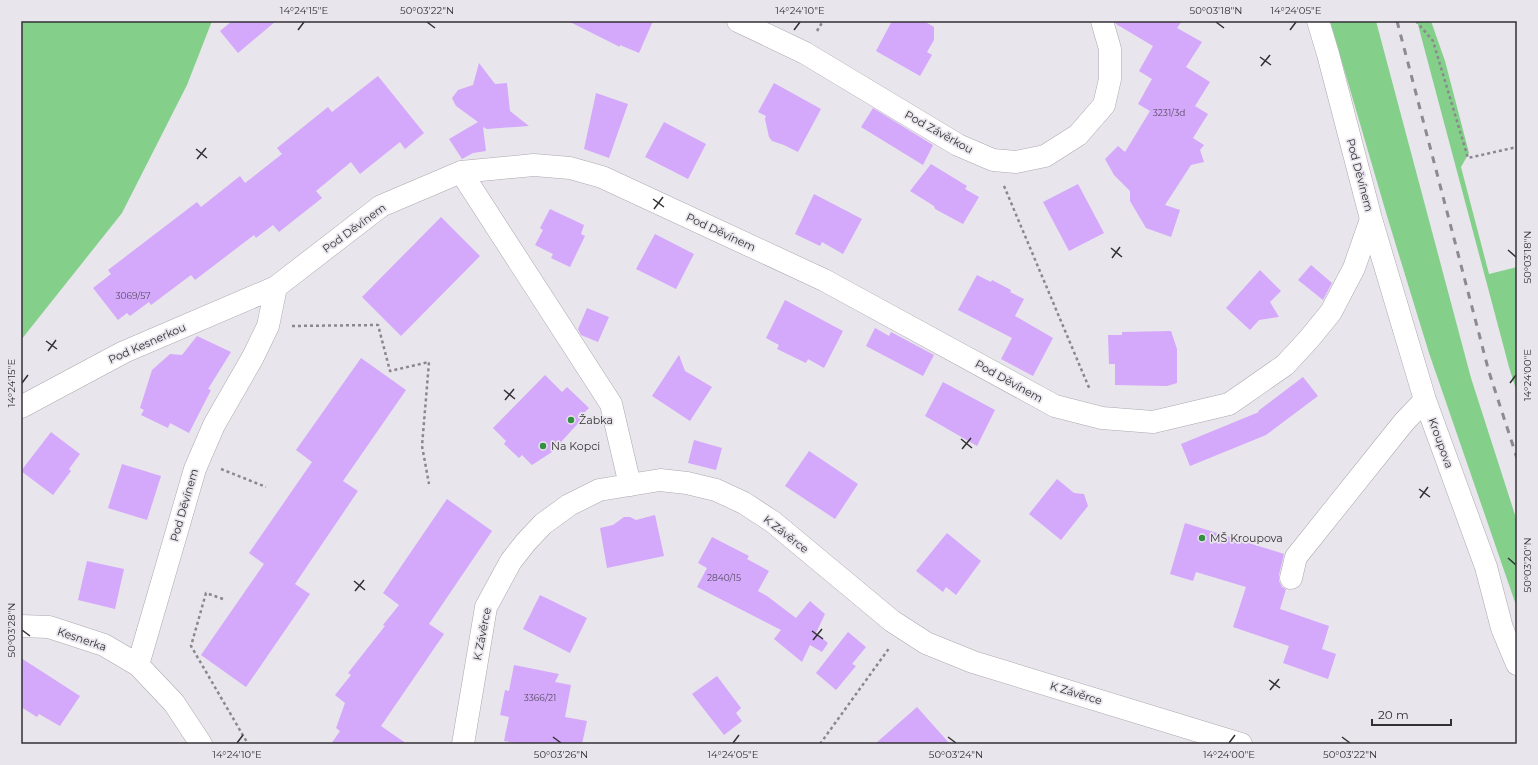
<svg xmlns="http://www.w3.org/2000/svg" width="1538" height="765" font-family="Montserrat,sans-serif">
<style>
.green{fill:#84d08b}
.building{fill:#d4a8fa}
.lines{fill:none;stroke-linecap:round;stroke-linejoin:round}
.minor-casing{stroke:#aca8af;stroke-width:23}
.path{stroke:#8b888d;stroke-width:2.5;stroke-dasharray:3 3;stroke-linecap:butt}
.minor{stroke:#fff;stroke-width:22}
.rail{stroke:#8d8b90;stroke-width:3;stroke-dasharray:7 7;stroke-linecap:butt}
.ticks{fill:none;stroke:#323134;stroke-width:1.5}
.poi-dot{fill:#329042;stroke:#e9e5ec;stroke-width:1.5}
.labels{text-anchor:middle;stroke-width:3.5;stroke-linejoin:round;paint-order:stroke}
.number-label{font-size:9px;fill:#5a4f66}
.street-label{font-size:11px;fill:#323134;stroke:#e9e5ec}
.poi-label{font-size:11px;fill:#323134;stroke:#e9e5ec;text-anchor:start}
.neatline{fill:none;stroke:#323134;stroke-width:1.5}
.ticks-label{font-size:10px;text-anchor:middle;fill:#323134}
</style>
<rect width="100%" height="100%" fill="#e9e5ec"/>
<path class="green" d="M21,21H212L187,85L122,213L21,340Z
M1330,21H1376L1471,378L1517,521V608L1429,353L1387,216Z
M1417,21H1431L1445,61L1469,153L1461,167L1489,274L1517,267V393L1509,367Z"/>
<path class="building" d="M232,21H276L238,53L220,31Z
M568,21H653L639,53L620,45V47Z
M892,21H924L934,27V40L927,52L932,55L920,76L876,51Z
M1115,21H1182L1177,28L1202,42L1186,67L1210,82L1195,106L1208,114L1193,138L1204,145L1200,150L1204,162L1191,165L1165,205L1180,210L1171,237L1146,228L1130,201V191L1114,175L1105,159L1118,146L1125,152L1150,111L1138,104L1152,79L1139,71L1153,46L1116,24Z
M479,63L495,84L507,83L510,111L529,126L487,129L483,127L486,151L473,153L462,159L449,139L478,122L456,106L452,98L458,90L473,85Z
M378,76L424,133L405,149L400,142L360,174L351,162L316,191L322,198L279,232L273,225L256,238L254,235L195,280L191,275L151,305L149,302L130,316L127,313L118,320L93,288L111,274L108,270L197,202L201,207L240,176L245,183L282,154L277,148L328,107L332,112Z
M774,83L821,109L798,152L784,145L772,141L769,137L765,119L766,116L758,112Z
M596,93L628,104L609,158L584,149Z
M873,108L933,145L923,165L861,127Z
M664,122L706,144L688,179L645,157Z
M931,164L967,186L965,189L979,197L963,224L935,209L934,206L910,191Z
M1078,184L1104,233L1069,251L1043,202Z
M814,194L862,219L843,254L822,242L820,246L795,234Z
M550,209L584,225L581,234L585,236L570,267L551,258L553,254L535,245L543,230L540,228Z
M441,217L480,256L401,336L362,297Z
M655,234L694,254L676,289L636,269Z
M1311,265L1332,283L1323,300L1298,280Z
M1260,270L1281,291L1270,302L1279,317L1259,320L1250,330L1226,308Z
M977,275L991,282L992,280L1011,290L1010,292L1024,299L1015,316L1053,338L1033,376L1001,359L1012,338L958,310Z
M785,300L843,331L824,368L808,359L806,363L777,349L779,345L766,338Z
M587,308L609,317L598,342L581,335L578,329Z
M875,328L889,336L891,332L934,355L923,376L866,346Z
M1171,331L1177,349V383L1167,386L1115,385V364H1109L1108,335H1122V332Z
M197,336L231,352L208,389L211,390L189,433L170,423L168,428L141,415L144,410L140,408L152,370L170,354L182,355Z
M679,355L685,371L712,387L690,421L652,396Z
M361,358L406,390L343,481L358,491L295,584L310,594L246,687L201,655L264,564L249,553L312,462L296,450Z
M545,375L562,392L567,387L589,408L579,418L581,420L552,452L532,465L522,455L519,458L504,444L506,441L493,428Z
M1303,377L1318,396L1266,435L1190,466L1181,444L1259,412L1258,411Z
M943,382L995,410L977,446L925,416Z
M51,432L80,454L69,469L71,471L53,495L21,471Z
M694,440L722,448L716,470L688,463Z
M809,451L858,484L835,519L785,486Z
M122,464L161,476L147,520L108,508Z
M1057,479L1074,493L1084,494L1088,506L1061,540L1029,514Z
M447,499L492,531L429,624L444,634L381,726L407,744H331L340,731L336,728L345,703L335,695L351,675L348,673L385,626L383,625L399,605L383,593Z
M655,515L664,556L607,568L600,528L613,525L624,517H630L636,520Z
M1185,523L1284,554L1279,575V581L1282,587L1286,589L1280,609L1329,626L1322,649L1336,654L1328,679L1283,663L1289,646L1233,627L1246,587L1196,572L1193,581L1170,574Z
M947,533L981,561L956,595L946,587L943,592L916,571Z
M712,537L749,556L747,559L769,571L758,591L767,596L796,618L810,601L825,614L816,633L828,643L822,652L810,645L802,662L774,639L781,630L697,587L707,568L698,563Z
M87,561L124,569L115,609L78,600Z
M540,595L587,618L570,653L523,629Z
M848,632L866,647L852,664L856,666L836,690L816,673Z
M21,658L80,696L60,726L39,714L37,717L21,707Z
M514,665L559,674L555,682L571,685L565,717L587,721L582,744H522L504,741L509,717L500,715L505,690L509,691Z
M717,676L741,708L736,713L742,721L724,735L692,694Z
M917,707L950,744H875Z"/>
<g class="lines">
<defs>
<path id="minor" d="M738,21L805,53L958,145L993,160L1016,162L1045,156L1078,135L1104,105L1110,79V49L1102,21
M1318,21L1328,54L1371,219L1425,400L1486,567L1502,628L1517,664
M461,172L611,404L630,485
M21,407L124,352L276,287L381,206L461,172L534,165L570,168L602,177L824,280L1055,406L1102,418L1153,422L1229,404L1285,365L1309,339L1331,312L1354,268L1371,219
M1291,578L1296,557L1404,422L1425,400
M21,626L49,627L104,645L138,665L174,703L201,744
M138,665L195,469L214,425L253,357L268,326L276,287
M463,744L486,607L511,561L526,542L543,524L569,505L599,490L660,480L687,483L716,490L744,503L773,522L892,621L926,643L973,662L1241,744"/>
</defs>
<use href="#minor" class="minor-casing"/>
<path class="path" d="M1416,21L1433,41L1468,158L1517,147
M817,31L823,21
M1004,186L1090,390
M292,326L378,325L390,371L429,362L422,446L429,484
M221,469L266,487
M223,599L206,593L191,646L248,744
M820,744L890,647"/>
<use href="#minor" class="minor"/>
<path class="rail" d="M1397,21L1489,372L1517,458"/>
</g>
<path class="ticks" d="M427,22L435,28M1216,22L1224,28M298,30L304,22M794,30L800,22M1290,30L1296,22M1260,57L1271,65M1261,66L1270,55M196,149L207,158M197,159L206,148M653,199L664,207M654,209L663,197M1111,248L1122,257M1508,250L1516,257M1112,258L1120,247M46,341L57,349M48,351L56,340M22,383L28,375M1510,383L1516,375M504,390L515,399M505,400L514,389M961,439L972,448M962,449L971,438M1419,489L1430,497M1420,498L1428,487M1508,558L1516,565M354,581L365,590M355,591L364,580M22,630L30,636M812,631L823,639M813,640L822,629M1269,680L1280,688M1270,690L1279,679M553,737L561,743M948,737L956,743M1342,737L1350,743M237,743L243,735M733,743L739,735M1229,743L1235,735"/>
<g class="poi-dot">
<circle cx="571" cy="420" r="4"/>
<circle cx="543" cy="446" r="4"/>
<circle cx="1202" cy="538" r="4"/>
</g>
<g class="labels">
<g class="number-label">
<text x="1169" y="116">3231/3d</text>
<text x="133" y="299">3069/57</text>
<text x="724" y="581">2840/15</text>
<text x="540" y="701">3366/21</text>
</g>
<g class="street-label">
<text transform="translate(939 132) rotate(29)" y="4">Pod Závěrkou</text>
<text transform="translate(1360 175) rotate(75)" y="4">Pod Děvínem</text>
<text transform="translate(354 228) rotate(-36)" y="4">Pod Děvínem</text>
<text transform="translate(721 232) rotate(25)" y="4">Pod Děvínem</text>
<text transform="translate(147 343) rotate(-24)" y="4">Pod Kesnerkou</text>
<text transform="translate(1009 381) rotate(29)" y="4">Pod Děvínem</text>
<text transform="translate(1441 443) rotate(70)" y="4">Kroupova</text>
<text transform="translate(184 505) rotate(-74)" y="4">Pod Děvínem</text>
<text transform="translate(786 534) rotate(38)" y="4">K Závěrce</text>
<text transform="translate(482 634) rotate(-79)" y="4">K Závěrce</text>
<text transform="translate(82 639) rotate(19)" y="4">Kesnerka</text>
<text transform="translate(1076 693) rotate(17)" y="4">K Závěrce</text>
</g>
<g class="poi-label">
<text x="579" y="424">Žabka</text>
<text x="551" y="450">Na Kopci</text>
<text x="1210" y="542">MŠ Kroupova</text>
</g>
</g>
<rect width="1538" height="765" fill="none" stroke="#e9e5ec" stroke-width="44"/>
<path d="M1372 719v6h79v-6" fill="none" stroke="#323134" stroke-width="2"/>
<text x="1378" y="719" font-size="12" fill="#323134" stroke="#e9e5ec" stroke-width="3" paint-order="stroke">20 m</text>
<rect x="22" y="22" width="1494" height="721" class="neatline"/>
<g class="ticks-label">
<text x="304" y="14">14°24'15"E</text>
<text x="427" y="14">50°03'22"N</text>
<text x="800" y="14">14°24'10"E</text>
<text x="1216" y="14">50°03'18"N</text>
<text x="1296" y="14">14°24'05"E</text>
<text transform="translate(1527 257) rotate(-90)" y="4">50°03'18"N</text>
<text transform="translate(1527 375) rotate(-90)" y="4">14°24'00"E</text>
<text transform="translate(11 383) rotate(-90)" y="4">14°24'15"E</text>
<text transform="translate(1527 565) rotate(-90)" y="4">50°03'20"N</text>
<text transform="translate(11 630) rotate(-90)" y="4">50°03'28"N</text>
<text x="237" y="758">14°24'10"E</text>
<text x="561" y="758">50°03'26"N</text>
<text x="733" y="758">14°24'05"E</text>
<text x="956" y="758">50°03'24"N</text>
<text x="1229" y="758">14°24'00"E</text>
<text x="1350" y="758">50°03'22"N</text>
</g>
</svg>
